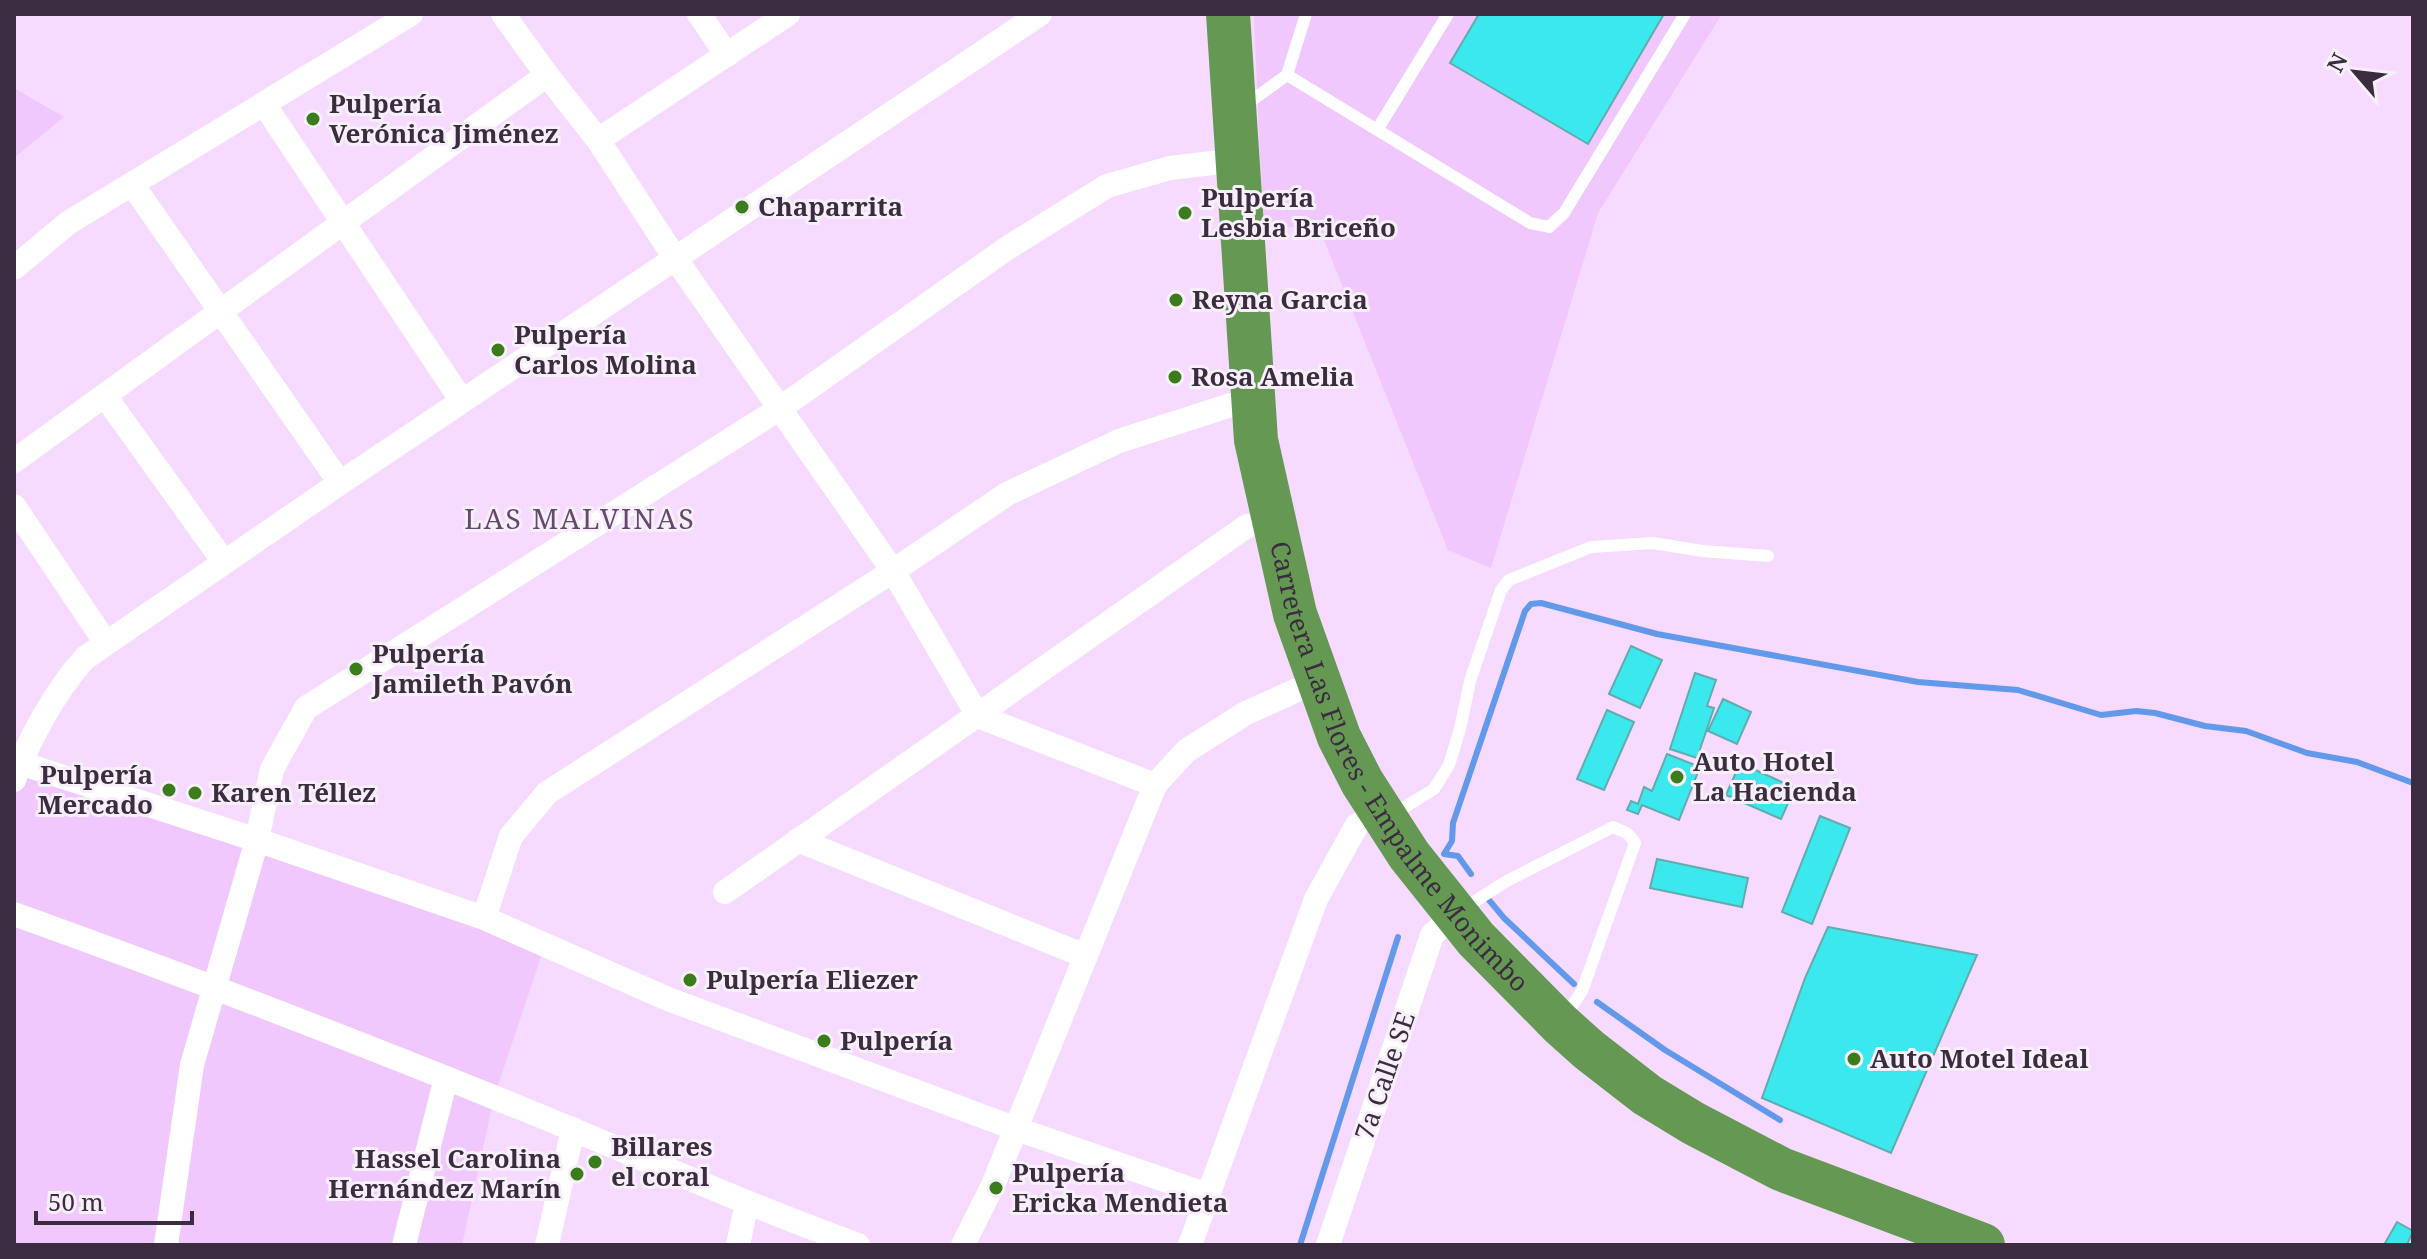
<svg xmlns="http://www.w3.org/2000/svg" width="2427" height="1259" font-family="'Noto Serif',serif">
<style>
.built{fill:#f0c8fd}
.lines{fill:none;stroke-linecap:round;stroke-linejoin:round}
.stream{stroke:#6299ea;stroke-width:6}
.building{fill:#3be8ed;stroke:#63abad;stroke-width:2}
.lane{stroke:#fff;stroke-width:12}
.street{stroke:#fff;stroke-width:24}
.highway{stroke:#659853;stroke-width:44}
.poi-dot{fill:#3b7c1d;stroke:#f7eff9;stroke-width:3}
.labels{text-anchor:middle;stroke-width:6;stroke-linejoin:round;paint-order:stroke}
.poi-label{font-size:26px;font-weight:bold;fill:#3b2d3f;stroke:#f7eff9;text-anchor:start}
.street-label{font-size:26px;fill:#3b2d3f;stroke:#f7eff9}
.neighbourhood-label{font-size:28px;letter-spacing:2px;fill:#664870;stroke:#f7eff9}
</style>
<rect width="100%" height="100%" fill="#f6daff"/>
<path class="built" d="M1254,14H1722L1598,213L1491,568L1448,550L1318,225L1263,229Z
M14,88L64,117L14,158Z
M14,761L545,945L494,1097L462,1245H14Z"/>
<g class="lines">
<path class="stream" d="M1471,874L1458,856L1444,854L1452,841L1453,823L1525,611L1531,604L1541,603L1657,634L1918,682L2018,690L2101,715L2136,711L2155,713L2205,726L2246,731L2307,753L2357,762L2413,783
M1489,900L1504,918L1574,984
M1597,1002L1665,1050L1780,1120
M1300,1245L1398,937"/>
</g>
<path class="building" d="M1479,14H1664L1588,144L1450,63Z
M1631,646L1662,660L1640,708L1609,694Z
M1695,673L1716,680L1707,706L1714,708L1697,758L1670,749Z
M1723,699L1751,712L1737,744L1708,731Z
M1607,710L1634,722L1604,790L1577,779Z
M1667,754L1700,767L1679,820L1642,805L1638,814L1627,810L1631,801L1638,804L1644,787L1652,791Z
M1740,763L1795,788L1781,819L1726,795Z
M1820,816L1850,828L1812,924L1782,912Z
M1657,859L1748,878L1742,907L1650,888Z
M1828,927L1977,955L1891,1153L1762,1098L1805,978Z
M2397,1222L2413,1231L2407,1245H2384Z"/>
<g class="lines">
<path class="lane" d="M1287,75L1530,223L1549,227L1564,213L1685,14
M1244,106L1287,75L1306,14
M1377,130L1448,14
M1392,815L1434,789L1449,765L1460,729L1470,681L1501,590L1509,580L1591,547L1653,543L1703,551L1768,556
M1463,909L1505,882L1613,827C1623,831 1630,833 1635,843L1582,991L1564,1018"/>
<path class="street" d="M503,14L547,75L598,140L675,258L893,571L978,716L1155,785
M699,14L727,55
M264,104L462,401
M598,140L788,14
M132,184L340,483
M14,268L68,223L411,14
M105,396L224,562
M14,461L547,75
M14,506L106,643
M14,761L257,840L484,918L668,999L1014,1128L1208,1195
M14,780C29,739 55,691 85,658L340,483L1040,14
M798,840L1085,956
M725,892L1247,526
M14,914C187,976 358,1042 528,1111C638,1156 747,1205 858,1245
M484,918L511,836L547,793L893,571L1007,494L1119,441L1231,405
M166,1245L192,1065L257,840L272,769L306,708L779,409L1006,249L1107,186L1170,168L1237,160
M404,1245L446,1078
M547,1245L573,1129
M738,1245L747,1202
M963,1245L993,1185L1155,785L1186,751L1246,713L1295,691
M1190,1245L1316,899L1357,825
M1328,1245L1432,935L1455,915"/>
<path class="highway" id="s1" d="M1228,14L1256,440L1295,614L1339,737L1362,782L1409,855L1476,939L1560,1024L1589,1050L1647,1095L1693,1123L1781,1169L1983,1245"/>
</g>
<g class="poi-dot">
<circle cx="313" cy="119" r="8"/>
<circle cx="742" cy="207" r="8"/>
<circle cx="1185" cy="213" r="8"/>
<circle cx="1176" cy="300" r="8"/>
<circle cx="498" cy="350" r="8"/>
<circle cx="1175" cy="377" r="8"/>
<circle cx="356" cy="669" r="8"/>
<circle cx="1677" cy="777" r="8"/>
<circle cx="169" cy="790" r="8"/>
<circle cx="195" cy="793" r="8"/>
<circle cx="690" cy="980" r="8"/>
<circle cx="824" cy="1041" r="8"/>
<circle cx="1854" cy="1059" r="8"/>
<circle cx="595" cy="1162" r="8"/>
<circle cx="577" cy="1174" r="8"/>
<circle cx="996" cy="1188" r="8"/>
</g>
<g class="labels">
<g class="poi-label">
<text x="329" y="113">Pulpería<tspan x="329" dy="30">Verónica Jiménez</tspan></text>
<text x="1201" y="207">Pulpería<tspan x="1201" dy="30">Lesbia Briceño</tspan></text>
<text x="758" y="216">Chaparrita</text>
<text x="1192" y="309">Reyna Garcia</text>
<text x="514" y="344">Pulpería<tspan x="514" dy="30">Carlos Molina</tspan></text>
<text x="1191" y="386">Rosa Amelia</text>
<text x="372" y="663">Pulpería<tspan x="372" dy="30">Jamileth Pavón</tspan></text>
<text x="1693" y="771">Auto Hotel<tspan x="1693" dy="30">La Hacienda</tspan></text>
<text x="153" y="784" text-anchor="end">Pulpería<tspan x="153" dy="30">Mercado</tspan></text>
<text x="211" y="802">Karen Téllez</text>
<text x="706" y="989">Pulpería Eliezer</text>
<text x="840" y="1050">Pulpería</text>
<text x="1870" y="1068">Auto Motel Ideal</text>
<text x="611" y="1156">Billares<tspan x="611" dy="30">el coral</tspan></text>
<text x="561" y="1168" text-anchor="end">Hassel Carolina<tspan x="561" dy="30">Hernández Marín</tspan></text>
<text x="1012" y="1182">Pulpería<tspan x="1012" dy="30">Ericka Mendieta</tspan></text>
</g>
<g class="street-label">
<text dy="9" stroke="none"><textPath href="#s1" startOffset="790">Carretera Las Flores - Empalme Monimbo</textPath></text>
<text transform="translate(1385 1076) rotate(-71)" y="9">7a Calle SE</text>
</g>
<g class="neighbourhood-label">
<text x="580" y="529">LAS MALVINAS</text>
</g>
</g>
<rect width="2427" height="1259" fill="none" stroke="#3b2d3f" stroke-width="32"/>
<g transform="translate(2355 72) rotate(298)" stroke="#f7eff9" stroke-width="6" paint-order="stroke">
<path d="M0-6L14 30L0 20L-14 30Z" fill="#3b2d3f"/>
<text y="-12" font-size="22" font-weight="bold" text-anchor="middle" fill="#3b2d3f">N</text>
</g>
<path d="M36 1211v12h156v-12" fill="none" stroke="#3b2d3f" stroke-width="4"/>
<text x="48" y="1211" font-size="24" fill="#3b2d3f" stroke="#f7eff9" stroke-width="6" paint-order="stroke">50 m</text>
</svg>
